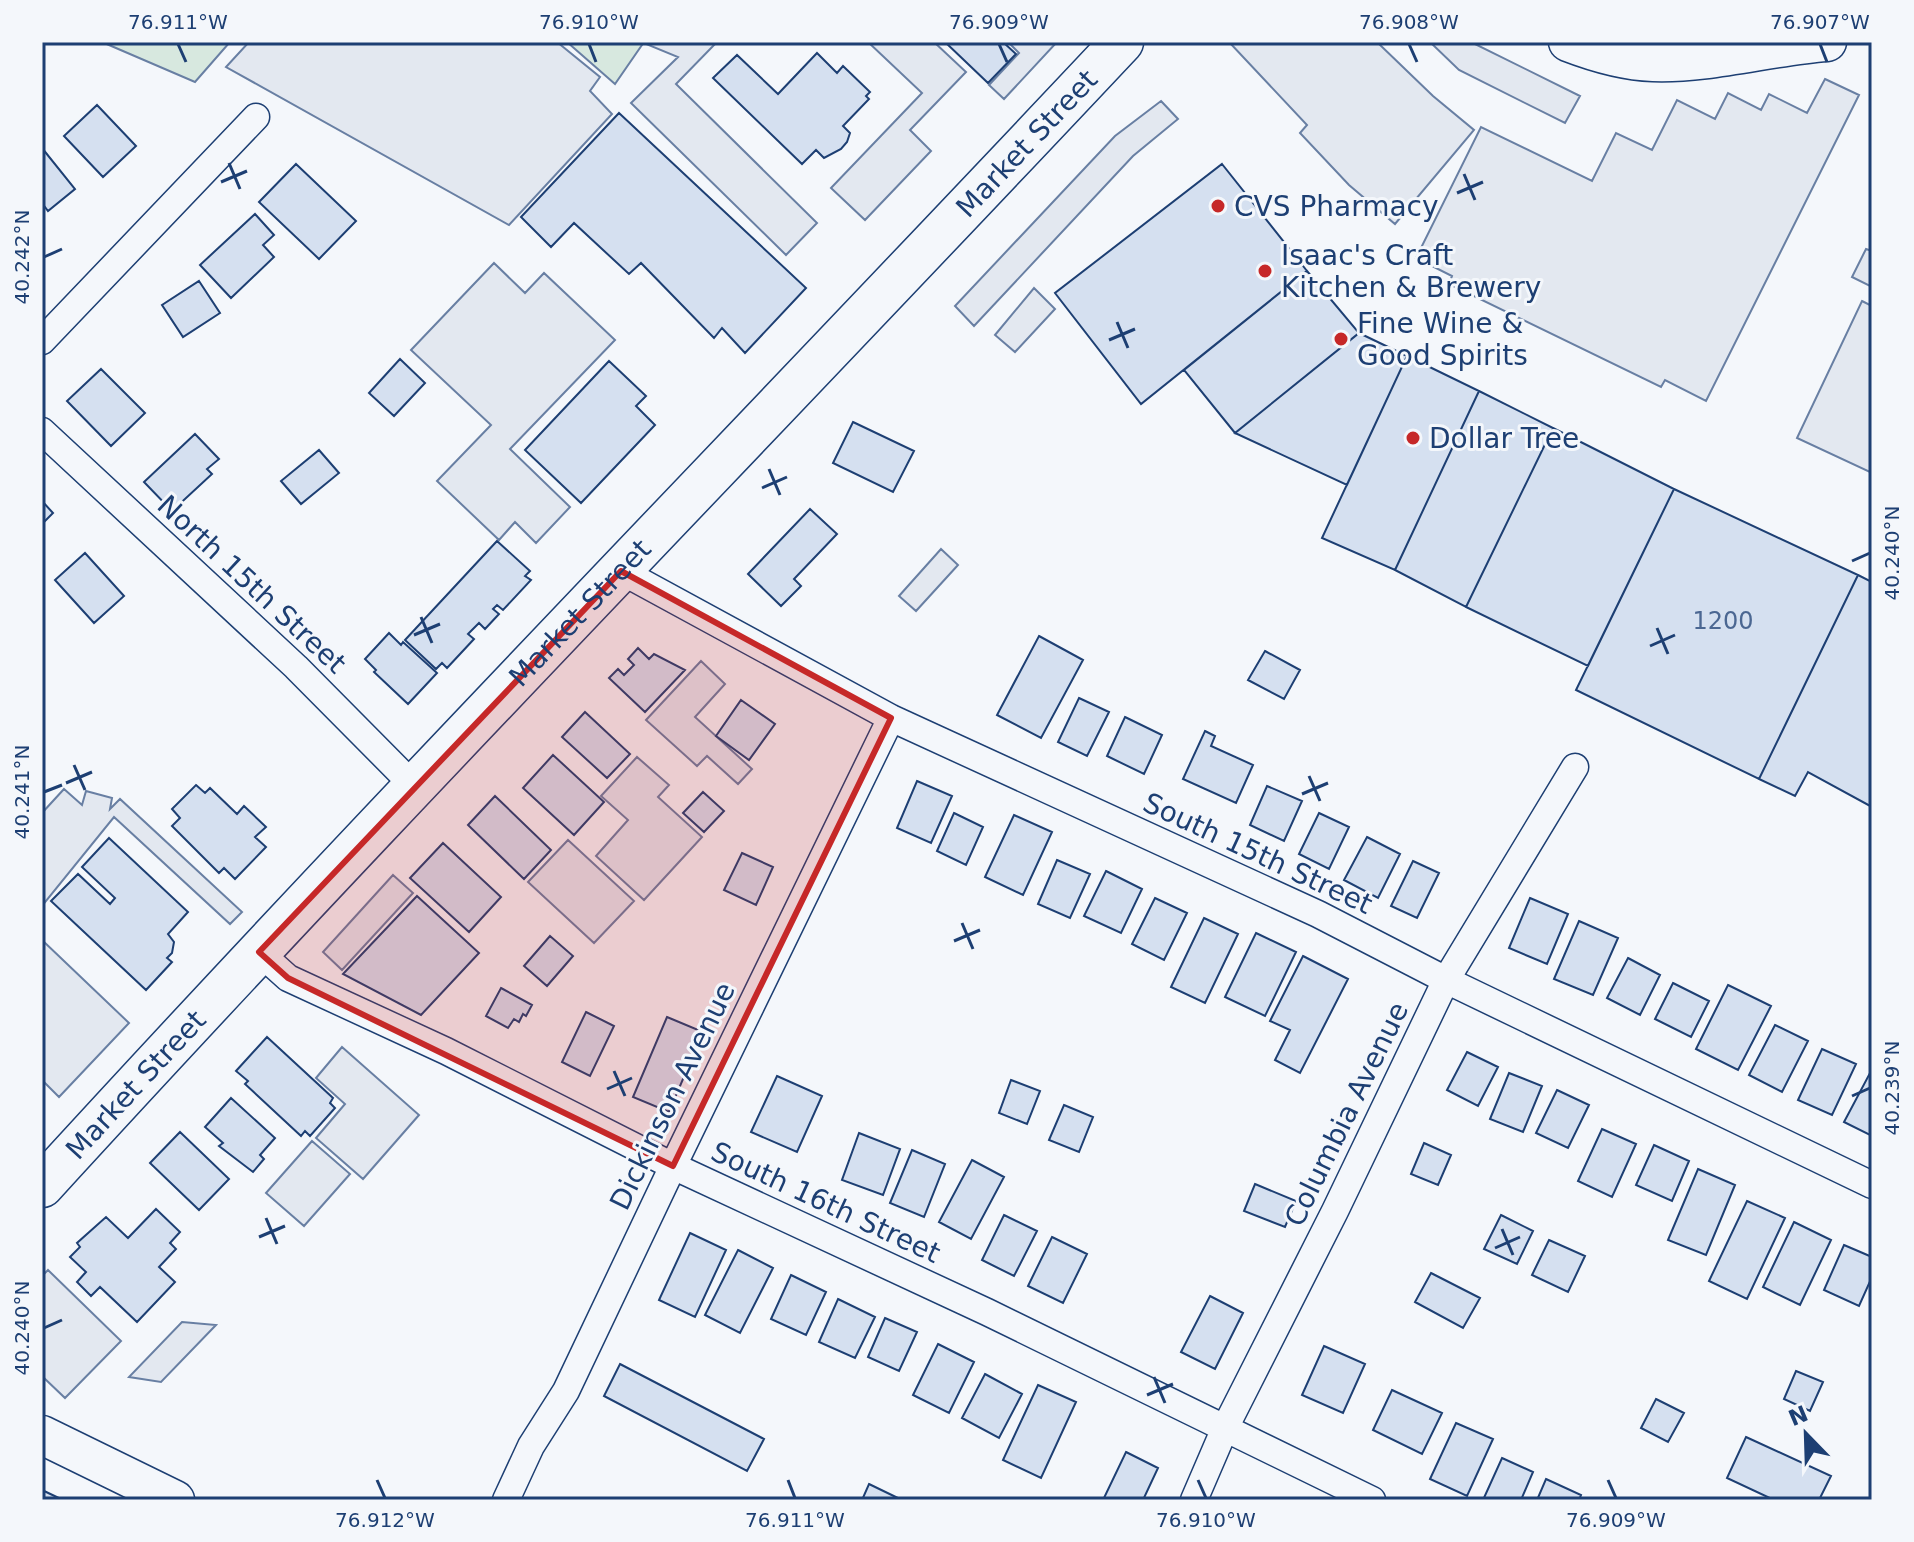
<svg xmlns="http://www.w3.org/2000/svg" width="1914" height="1542" font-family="'DejaVu Sans',sans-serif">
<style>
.green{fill:#d7e8df;stroke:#687fa3;stroke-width:2}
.parking{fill:#e3e8f0;stroke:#687fa3;stroke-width:2}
.building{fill:#d5e0f0;stroke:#1d3f73;stroke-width:2}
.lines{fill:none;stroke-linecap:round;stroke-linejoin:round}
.street-casing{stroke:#1d3f73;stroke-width:29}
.secondary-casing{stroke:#1d3f73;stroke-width:41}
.primary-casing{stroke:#1d3f73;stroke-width:45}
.street{stroke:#f4f7fb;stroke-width:26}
.secondary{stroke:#f4f7fb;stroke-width:38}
.primary{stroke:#f4f7fb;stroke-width:42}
.marked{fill:#c62828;fill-opacity:0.2;stroke:#c62828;stroke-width:6;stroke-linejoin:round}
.ticks{fill:none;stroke:#1d3f73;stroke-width:3}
.poi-dot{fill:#c62828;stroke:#f4f7fb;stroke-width:3}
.labels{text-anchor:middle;stroke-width:6;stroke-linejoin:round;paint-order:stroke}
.number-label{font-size:24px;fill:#4b6792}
.street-label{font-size:28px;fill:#1d3f73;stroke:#f4f7fb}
.poi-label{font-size:28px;fill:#1d3f73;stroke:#f4f7fb;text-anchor:start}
.neatline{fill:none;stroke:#1d3f73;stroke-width:3}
.ticks-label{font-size:20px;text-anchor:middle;fill:#1d3f73}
</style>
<rect width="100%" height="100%" fill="#f4f7fb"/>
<path class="green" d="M102,42H230L195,82Z
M567,42H644L615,84Z"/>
<path class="parking" d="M249,42H557L600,77L590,91L612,114L509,225L226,67Z
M648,42H717L676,84L817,223L786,255L631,103L678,57L646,44Z
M868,42H934L966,72L910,130L931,151L865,220L831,188L922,93Z
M1008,42H1057L1004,99L989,85L1019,53Z
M1229,42H1377L1433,96L1474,130L1395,224L1349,185L1300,133L1307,125Z
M1430,42H1471L1580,96L1565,123L1459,70Z
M1825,79L1859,95L1706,401L1665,380L1661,387L1449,284L1452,276L1416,258L1481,127L1592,181L1616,133L1652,150L1677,100L1715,119L1728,93L1761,110L1769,94L1807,113Z
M1161,101L1178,119L1133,156L974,326L955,306L1115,136Z
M1866,249L1872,251V287L1852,277Z
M494,263L525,293L544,273L615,340L510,449L570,507L536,543L515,522L499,540L437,481L491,425L411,350Z
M1034,288L1055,309L1015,352L995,335Z
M1862,301L1872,306V473L1797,438Z
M941,549L958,565L916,611L899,596Z
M701,661L725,684L695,717L752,769L738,784L707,756L697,766L646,720Z
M637,757L669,785L658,797L702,837L644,900L596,856L628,820L601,796Z
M64,789L82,805L86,791L112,798L110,809L120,799L242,912L230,924L114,817L42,906V813Z
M568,840L634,901L594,943L528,882Z
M393,875L413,893L342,970L323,952Z
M42,940L129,1023L59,1097L42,1080Z
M342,1047L419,1115L363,1179L316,1138L345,1104L316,1078Z
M312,1141L350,1174L304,1226L266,1193Z
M48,1270L121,1341L65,1398L42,1376V1276Z
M182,1322L216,1325L161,1382L129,1377Z"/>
<path class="building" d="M945,42H1003L1016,54L988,83Z
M817,53L837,73L843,66L870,92L866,96L869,99L843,126L850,133L847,142L841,149L824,158L816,150L802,164L713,78L737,55L778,94Z
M97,105L136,146L103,177L64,136Z
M619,113L806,288L745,353L722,328L714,338L641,263L629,274L574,223L551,247L521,217Z
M42,148L75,189L48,211L42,203Z
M296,164L356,221L319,259L259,202Z
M1222,164L1307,271L1141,404L1055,293Z
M255,214L274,235L263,245L274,257L231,298L200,265Z
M1307,271L1359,333L1235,433L1184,370Z
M199,281L220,313L183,337L162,305Z
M1359,333L1407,356L1347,485L1235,433Z
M1407,356L1479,391L1395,570L1322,538Z
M400,359L425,383L394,416L369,393Z
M609,361L646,396L636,406L655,425L581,503L525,450Z
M101,369L145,413L111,446L67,401Z
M1479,391L1553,428L1466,607L1395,570Z
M853,422L914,451L893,492L833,463Z
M1553,428L1674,489L1588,666L1466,607Z
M195,434L219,459L207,469L212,474L172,511L144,482Z
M319,450L339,473L301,504L281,481Z
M1674,489L1858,575L1759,779L1576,690Z
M42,501L53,513L42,524Z
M810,509L837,534L794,579L801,586L781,606L748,574Z
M497,541L530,571L525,576L531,580L503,610L497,605L493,609L499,614L485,629L479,623L468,634L474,639L447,668L442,663L436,669L405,640Z
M85,553L124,596L94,623L55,580Z
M1858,575L1872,582V807L1808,772L1795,796L1759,779Z
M389,633L401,645L403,642L437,673L408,704L374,672L376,670L365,659Z
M1039,636L1083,660L1041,738L997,715Z
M638,648L649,659L654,654L685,670L645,712L609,678L618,669L624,675L634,665L628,659Z
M1265,651L1300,670L1284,699L1248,680Z
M1079,698L1109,712L1087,756L1058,742Z
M741,700L775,724L749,760L716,736Z
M585,712L630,754L607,778L562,737Z
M1125,717L1162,735L1144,774L1107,756Z
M1205,731L1215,736L1211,746L1253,765L1236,803L1183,779Z
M553,755L604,802L574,835L523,788Z
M917,781L952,796L931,843L897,828Z
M196,785L205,793L210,788L237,814L244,806L266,827L255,837L266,847L235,879L224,868L219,873L172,826L180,818L172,809Z
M1267,786L1302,801L1284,841L1250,825Z
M703,792L724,811L704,832L683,813Z
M495,796L551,850L524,879L468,825Z
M954,813L983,827L966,865L937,851Z
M1319,813L1349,827L1329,869L1299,854Z
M1014,815L1052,832L1023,895L985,877Z
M1367,837L1400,854L1378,898L1344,880Z
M109,838L188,912L168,934L174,942L172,953L167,958L172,962L146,990L51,901L78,874L110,904L115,898L82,867Z
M443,843L501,897L469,932L410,878Z
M742,853L773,867L756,905L724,890Z
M1057,860L1090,874L1070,918L1038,904Z
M1413,861L1439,873L1417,918L1391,906Z
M1106,871L1142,889L1121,933L1084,916Z
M417,896L479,953L421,1015L343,974Z
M1155,898L1187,913L1164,960L1132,944Z
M1530,898L1568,914L1547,964L1509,948Z
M1204,918L1238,934L1205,1003L1171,987Z
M1579,921L1618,938L1593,995L1554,979Z
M1256,933L1296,952L1265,1016L1225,997Z
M550,936L573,956L547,986L524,966Z
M1303,956L1348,979L1300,1073L1275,1060L1290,1030L1270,1021Z
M1628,958L1660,975L1640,1015L1607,998Z
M1673,983L1709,1001L1691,1037L1655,1019Z
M1728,985L1771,1006L1738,1070L1696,1049Z
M501,988L532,1005L526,1016L523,1014L519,1022L514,1019L508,1028L486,1016Z
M586,1012L614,1026L590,1076L562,1062Z
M667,1017L703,1032L669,1112L633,1097Z
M1775,1025L1808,1041L1782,1092L1749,1075Z
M267,1037L333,1098L330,1103L335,1108L310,1136L305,1131L301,1136L245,1084L248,1081L236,1071Z
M1822,1049L1856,1064L1832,1115L1798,1100Z
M1467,1052L1498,1067L1478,1106L1447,1090Z
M1509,1073L1542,1086L1523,1132L1490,1119Z
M1870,1073L1872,1074V1136L1844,1122Z
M777,1076L822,1096L797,1152L751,1132Z
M1011,1080L1040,1091L1027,1124L999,1113Z
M1557,1090L1589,1105L1568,1148L1536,1133Z
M231,1098L275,1138L260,1155L264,1159L253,1172L219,1146L223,1143L205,1127Z
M1064,1105L1093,1117L1079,1152L1049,1140Z
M1602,1129L1636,1144L1612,1197L1578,1181Z
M180,1132L229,1179L199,1210L150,1163Z
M859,1133L900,1149L883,1195L842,1180Z
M1424,1143L1451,1155L1438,1185L1411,1174Z
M1654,1145L1689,1161L1672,1201L1636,1185Z
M912,1150L945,1164L924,1217L890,1203Z
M972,1160L1004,1177L971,1239L939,1222Z
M1698,1169L1735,1185L1706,1255L1668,1240Z
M1255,1184L1296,1201L1285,1227L1244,1211Z
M1747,1201L1785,1218L1747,1299L1709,1281Z
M156,1209L180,1232L170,1243L176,1249L159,1267L175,1282L137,1322L100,1287L91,1296L77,1282L86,1272L70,1257L80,1247L77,1243L106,1217L128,1238Z
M1004,1215L1037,1231L1014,1276L982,1260Z
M1501,1215L1533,1231L1517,1264L1484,1249Z
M1794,1222L1831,1240L1800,1305L1763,1287Z
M690,1233L726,1250L695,1317L659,1300Z
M1052,1237L1087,1254L1063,1303L1028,1286Z
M1549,1240L1585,1256L1568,1292L1532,1275Z
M1844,1245L1872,1257V1277L1859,1306L1824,1290Z
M738,1250L773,1268L740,1333L705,1315Z
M1431,1273L1480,1298L1463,1328L1415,1302Z
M791,1275L826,1292L806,1335L771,1319Z
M1210,1296L1243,1313L1215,1369L1181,1352Z
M838,1299L875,1317L855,1358L819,1342Z
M885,1318L917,1332L899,1371L868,1357Z
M938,1344L974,1362L949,1413L913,1395Z
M1324,1346L1365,1364L1343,1413L1302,1395Z
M620,1364L764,1439L747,1471L604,1396Z
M1796,1371L1823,1382L1810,1411L1784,1399Z
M985,1374L1022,1394L999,1438L962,1418Z
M1038,1385L1076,1402L1041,1478L1003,1460Z
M1392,1390L1442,1413L1422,1454L1373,1430Z
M1656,1399L1684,1413L1668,1442L1641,1428Z
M1456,1423L1493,1439L1467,1496L1430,1479Z
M1746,1437L1831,1476L1819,1500H1774L1727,1478Z
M1126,1452L1158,1468L1143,1500H1103Z
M1502,1458L1533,1472L1521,1500H1483Z
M1546,1479L1581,1495L1579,1500H1537Z
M869,1484L902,1500H862Z
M42,1490L63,1500H42Z"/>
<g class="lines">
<defs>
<path id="street" d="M42,341L256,117
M42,431L296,667L415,787
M621,571L891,718L1318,914L1446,980L1872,1185
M259,952L288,978L446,1051L673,1166L987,1312L1372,1500
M506,1500L531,1446L566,1391L673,1166L891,718
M1194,1500L1225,1428L1335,1211L1446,980L1575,767"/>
<path id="secondary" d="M1568,42C1594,52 1625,61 1653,62C1711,64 1770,46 1827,42
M42,1435L175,1500"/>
<g id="primary">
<path id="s1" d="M42,1186C396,799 763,424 1122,42"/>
</g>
</defs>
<use href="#street" class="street-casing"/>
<use href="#secondary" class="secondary-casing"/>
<use href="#primary" class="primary-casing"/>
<use href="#street" class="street"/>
<use href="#secondary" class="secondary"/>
<use href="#primary" class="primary"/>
</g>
<path class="marked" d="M621,571L891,718L673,1166L288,978L259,952Z"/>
<path class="ticks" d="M178,44L186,62M589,44L596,62M999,44L1007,62M1409,44L1417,62M1820,44L1827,62M229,163L240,189M1464,174L1475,200M221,182L247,171M1457,193L1483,182M44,257L62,249M1117,322L1128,348M1109,340L1135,329M769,469L780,495M762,488L787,477M1852,561L1870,553M421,617L432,643M1657,628L1668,654M414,635L440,624M1650,646L1675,635M74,765L85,790M1309,776L1320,801M66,783L92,772M44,792L62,785M1302,794L1328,783M962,923L973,949M954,941L980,930M614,1071L625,1096M607,1089L632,1078M1852,1096L1870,1088M266,1218L277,1244M1502,1229L1513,1255M259,1237L285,1226M1495,1248L1520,1237M44,1328L62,1320M1154,1377L1165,1403M1147,1395L1173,1384M377,1480L385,1498M788,1480L795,1498M1198,1480L1206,1498M1608,1480L1616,1498"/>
<g class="poi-dot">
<circle cx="1218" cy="206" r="8"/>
<circle cx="1265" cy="271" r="8"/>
<circle cx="1341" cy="339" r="8"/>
<circle cx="1413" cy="438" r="8"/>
</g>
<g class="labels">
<g class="number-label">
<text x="1723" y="629">1200</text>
</g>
<g class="street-label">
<text dy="10" stroke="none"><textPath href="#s1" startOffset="1434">Market Street</textPath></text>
<text transform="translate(252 584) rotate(43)" y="10">North 15th Street</text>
<text dy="10" stroke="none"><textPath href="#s1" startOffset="786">Market Street</textPath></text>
<text transform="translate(1258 853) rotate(25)" y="10">South 15th Street</text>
<text dy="10" stroke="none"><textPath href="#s1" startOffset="138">Market Street</textPath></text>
<text transform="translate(672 1096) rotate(-64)" y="10">Dickinson Avenue</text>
<text transform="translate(1346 1114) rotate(-64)" y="10">Columbia Avenue</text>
<text transform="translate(826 1202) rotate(25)" y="10">South 16th Street</text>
</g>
<g class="poi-label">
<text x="1234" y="216">CVS Pharmacy</text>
<text x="1281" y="265">Isaac's Craft<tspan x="1281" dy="32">Kitchen &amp; Brewery</tspan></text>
<text x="1357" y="333">Fine Wine &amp;<tspan x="1357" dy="32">Good Spirits</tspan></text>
<text x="1429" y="448">Dollar Tree</text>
</g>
</g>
<rect width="1914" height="1542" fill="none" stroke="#f4f7fb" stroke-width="88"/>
<g transform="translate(1806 1434) rotate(337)" stroke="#f4f7fb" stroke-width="6" paint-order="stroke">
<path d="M0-6L14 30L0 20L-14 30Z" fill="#1d3f73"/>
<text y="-12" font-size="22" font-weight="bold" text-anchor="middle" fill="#1d3f73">N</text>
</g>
<rect x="44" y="44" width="1826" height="1454" class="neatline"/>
<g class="ticks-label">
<text x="178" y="29">76.911°W</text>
<text x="589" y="29">76.910°W</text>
<text x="999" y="29">76.909°W</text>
<text x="1409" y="29">76.908°W</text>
<text x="1820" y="29">76.907°W</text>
<text transform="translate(22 257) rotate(-90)" y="7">40.242°N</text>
<text transform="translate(1892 553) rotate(-90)" y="7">40.240°N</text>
<text transform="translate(22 792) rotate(-90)" y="7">40.241°N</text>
<text transform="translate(1892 1088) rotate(-90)" y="7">40.239°N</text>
<text transform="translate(22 1328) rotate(-90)" y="7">40.240°N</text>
<text x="385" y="1527">76.912°W</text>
<text x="795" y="1527">76.911°W</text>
<text x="1206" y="1527">76.910°W</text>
<text x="1616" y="1527">76.909°W</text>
</g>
</svg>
